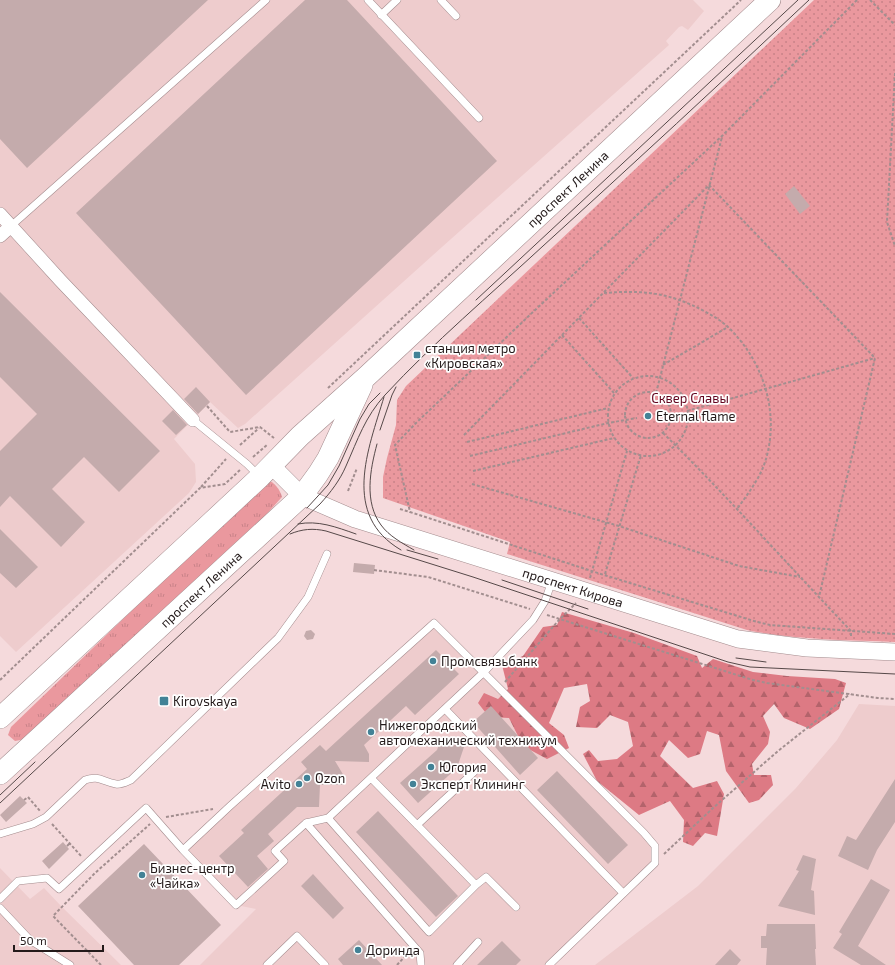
<svg xmlns="http://www.w3.org/2000/svg" width="895" height="965" font-family="'Exo 2',sans-serif">
<style>
.built{fill:#eecccd}
.grass{fill:url(#grass-tufts)}
.forest{fill:url(#forest-firs)}
.park{fill:url(#park-dots)}
.building{fill:#c4abac}
.lines{fill:none;stroke-linecap:round;stroke-linejoin:round}
.service-casing{stroke:#a38b8d;stroke-width:8}
.minor-casing{stroke:#a38b8d;stroke-width:14}
.tertiary-casing{stroke:#a38b8d;stroke-width:18}
.primary-casing{stroke:#a38b8d;stroke-width:22}
.path{stroke:#a28e8f;stroke-width:2;stroke-dasharray:3 2;stroke-linecap:butt}
.service{stroke:#fff;stroke-width:7}
.minor{stroke:#fff;stroke-width:13}
.tertiary{stroke:#fff;stroke-width:17}
.primary{stroke:#fff;stroke-width:21}
.tram{stroke:#564949;stroke-width:1}
.poi-dot{fill:#428296;stroke:#fff;stroke-width:1.5}
.labels{text-anchor:middle;stroke-width:3.5;stroke-linejoin:round;paint-order:stroke}
.street-label{font-size:13px;fill:#231a1a;stroke:#fff}
.poi-label{font-size:13px;fill:#231a1a;stroke:#fff;text-anchor:start}
.park-label{font-size:13px;fill:#62041e;stroke:#fff}
</style>
<defs>
<pattern id="grass-tufts" width="24" height="20" patternUnits="userSpaceOnUse"><rect width="24" height="20" fill="#ea989e"/><path d="M3 7l-1-3M5 7V3M7 7l1-3M15 17l-1-3M17 17v-4M19 17l1-3" fill="none" stroke="#c88288"/></pattern>
<pattern id="forest-firs" width="22" height="20" patternUnits="userSpaceOnUse"><rect width="22" height="20" fill="#dd7a84"/><path d="M5 1l3.5 6h-7zM16 11l3.5 6h-7z" fill="#b3636b"/></pattern>
<pattern id="park-dots" width="8" height="8" patternUnits="userSpaceOnUse"><rect width="8" height="8" fill="#ea989e"/><path d="M2 2h.1M6 6h.1" fill="none" stroke="#c88288" stroke-width="1.8" stroke-linecap="round"/></pattern>
</defs>
<rect width="100%" height="100%" fill="#f5dadc"/>
<path class="built" d="M0,0H693L704,11L688,30L682,26L679,27L666,41L669,45L442,247L245,424L238,428L210,402L174,439L195,464L196,482L189,493L16,652L0,636Z
M434,623L655,846V863L549,965H200L256,909L236,905L183,850Z
M859,704L895,706V965H595L698,886L796,788L837,740Z
M0,868L30,899L44,888L61,906L121,965H0Z"/>
<path class="grass" d="M267,480C275,482 280,490 282,497L264,517L26,739L15,741L8,735L11,727Z"/>
<path class="forest" d="M562,612L634,633L697,656L702,668L713,659L753,672L787,676L835,679L846,683L839,709L810,729L784,718L774,704L763,716L770,732L768,744L752,764L754,775H771L773,785L759,800L749,803L726,771L719,735L707,731L700,754L688,758L669,740L660,756L693,788L717,781L724,794L717,836L705,833L693,846L683,842L684,820L670,801L639,815L597,781L583,754L589,750L598,761L617,759L633,746L628,722L610,715L597,728L576,727L580,707L590,701L587,684L564,688L549,723L564,735L569,748L547,759L523,746L509,718L489,717L478,703L484,693L498,699L508,689L502,665L523,656L543,627L557,625Z"/>
<path class="park" d="M814,0H895V642C846,640 795,640 747,630L507,554L510,542L383,498V477L387,458L396,425L397,400L406,386Z"/>
<path class="building" d="M0,0H208L27,168L0,139Z
M305,0H347L497,161L246,395L76,213Z
M794,186L810,206L800,214L785,194Z
M0,292L160,451L119,492L84,457L52,489L85,522L61,547L10,496L0,507V451L37,414L0,377Z
M196,387L210,402L198,414L184,399Z
M173,410L187,425L176,435L162,421Z
M0,529L38,567L16,588L0,573Z
M354,563L375,565L374,574L353,572Z
M311,630L315,634L313,639L307,640L304,636L306,631Z
M436,650L444,658L448,655L457,665L453,668L459,674L415,715L406,706L364,745L369,754V762L335,761L344,776V785H320L319,807H297L268,834L274,841L257,856L268,869L248,887L219,856L244,833L241,830L307,769L301,762L320,745L326,751Z
M491,706L538,758L520,775L473,722Z
M441,739L464,747L457,768L418,803L400,783L437,750Z
M557,771L628,845L608,864L537,790Z
M895,779V822L877,850L868,870L838,856L847,836L856,840Z
M20,796L27,803L6,822L0,815Z
M378,811L458,896L436,917L356,832Z
M63,842L69,849L49,869L42,861Z
M144,844L221,925L179,965H134L78,906Z
M803,855L816,859L811,890L814,891L815,915L778,906L799,871L796,870Z
M313,874L344,908L333,919L301,886Z
M871,879L890,890L858,946L886,965H861L833,948L842,934L839,932Z
M767,924H815L816,949H815L816,965H766L767,948H761V936H766Z
M359,940L382,965H343L338,959Z
M502,941L521,960L516,965H477Z
M730,949L741,960L737,965H715Z"/>
<g class="lines">
<defs>
<path id="service" d="M368,0L479,118
M441,0L456,16
M381,15L397,0
M11,226L266,0
M193,420L247,464L258,475
M445,709L623,893
M328,818L429,932L476,885L371,778
M306,823L420,953L421,965
M417,825L474,772
M0,834L33,824L46,817L85,780C99,775 103,782 116,784C121,785 126,782 131,780L278,638L308,597L327,554
M476,885L486,877L516,907
M0,899L18,881L47,878L59,889L146,808L183,850
M0,908L30,940L70,965
M267,965L297,936L325,965
M457,965L478,942
M549,965L655,863V846L644,833L434,623L230,806L183,850L236,905L284,861L275,851L306,823L328,818L483,673L533,620L545,601L552,581"/>
<path id="minor" d="M0,214L60,280L193,420
M0,236L11,226"/>
<g id="tertiary">
<path id="s1" d="M271,465L302,496L355,519L738,639L807,648L895,652"/>
</g>
<g id="primary">
<path id="s2" d="M0,718L202,531L260,477L300,436L366,377L770,0"/>
<path id="s3" d="M0,774L302,496L318,474L328,458L362,385"/>
</g>
</defs>
<use href="#service" class="service-casing"/>
<use href="#minor" class="minor-casing"/>
<use href="#tertiary" class="tertiary-casing"/>
<use href="#primary" class="primary-casing"/>
<path class="path" d="M857,0L723,135L533,312L416,423L395,445L410,512L604,575L754,621L770,625L895,634
M870,0L895,25
M895,73L887,222L895,246
M604,293C630,291 655,291 679,300C694,305 718,317 729,328C765,363 781,417 764,465C758,481 747,495 737,509
M579,318L633,378
M562,335L614,393
M663,365L728,327
M608 416a40 40 0 1 1 80 0a40 40 0 1 1-80 0Z
M328,388L741,0
M625 415a23 23 0 1 1 46 0a23 23 0 1 1-46 0Z
M656,393L722,137
M207,406L230,432L260,427L274,438
M687,411L875,358
M663,433C728,497 788,565 851,631V636
M464,435L709,185L875,358L819,597
M467,442L608,408
M240,445L259,428
M470,456L608,423L637,418
M253,457L268,444
M473,471L614,438
M472,484L619,526L739,566L800,577
M201,487L226,459
M348,491L357,468
M400,509L410,512
M374,570L428,577L530,609
M605,574L641,455
M590,578L627,451
M547,615L753,680L767,683L878,698L895,699
M0,680L200,488L225,484L240,470
M505,682L559,620L576,603
M24,800L28,797L40,811
M166,817L213,809
M52,824L82,857
M67,846L70,843
M664,854L713,808L778,751L850,694
M101,965L53,916L95,873L150,824
M397,965L409,952"/>
<use href="#service" class="service"/>
<use href="#minor" class="minor"/>
<use href="#tertiary" class="tertiary"/>
<use href="#primary" class="primary"/>
<path class="tram" d="M476,300L798,0
M384,397C368,450 341,515 401,550
M380,430L392,395L396,387
M377,444C370,470 364,502 381,525C389,536 402,543 414,550
M307,508L328,485L339,466L360,419L369,404L380,393
M298,524C318,520 336,527 356,534
M290,534C302,529 313,528 326,531L473,577L728,662L750,667L895,674
M407,550L438,559
M502,580L588,609
M736,658L766,662
M0,795L35,762
M0,803L320,504C331,492 340,480 346,466C358,439 365,417 385,395C434,342 490,295 543,246C632,165 721,83 809,0"/>
</g>
<g class="poi-dot">
<rect x="413" y="351" width="8" height="8" rx="2"/>
<circle cx="648" cy="416" r="4"/>
<circle cx="433" cy="661" r="4"/>
<rect x="159" y="696" width="10" height="10" rx="2"/>
<circle cx="371" cy="732" r="4"/>
<circle cx="431" cy="767" r="4"/>
<circle cx="307" cy="778" r="4"/>
<circle cx="299" cy="784" r="4"/>
<circle cx="413" cy="784" r="4"/>
<circle cx="142" cy="875" r="4"/>
<circle cx="358" cy="950" r="4"/>
</g>
<g class="labels">
<g class="street-label">
<text dy="5" stroke="none"><textPath href="#s2" startOffset="776">проспект Ленина</textPath></text>
<text dy="5" stroke="none"><textPath href="#s1" startOffset="330">проспект Кирова</textPath></text>
<text dy="5" stroke="none"><textPath href="#s3" startOffset="273">проспект Ленина</textPath></text>
</g>
<g class="poi-label">
<text x="425" y="353">станция метро<tspan x="425" dy="15">«Кировская»</tspan></text>
<text x="656" y="421">Eternal flame</text>
<text x="441" y="666">Промсвязьбанк</text>
<text x="173" y="706">Kirovskaya</text>
<text x="379" y="730">Нижегородский<tspan x="379" dy="15">автомеханический техникум</tspan></text>
<text x="439" y="772">Югория</text>
<text x="315" y="783">Ozon</text>
<text x="291" y="789" text-anchor="end">Avito</text>
<text x="421" y="789">Эксперт Клининг</text>
<text x="150" y="873">Бизнес-центр<tspan x="150" dy="15">«Чайка»</tspan></text>
<text x="366" y="955">Доринда</text>
</g>
<g class="park-label">
<text x="690" y="403">Сквер Славы</text>
</g>
</g>
<path d="M14 945v6h89v-6" fill="none" stroke="#231a1a" stroke-width="2"/>
<text x="20" y="945" font-size="12" fill="#231a1a" stroke="#ffffff" stroke-width="3" paint-order="stroke">50 m</text>
</svg>
